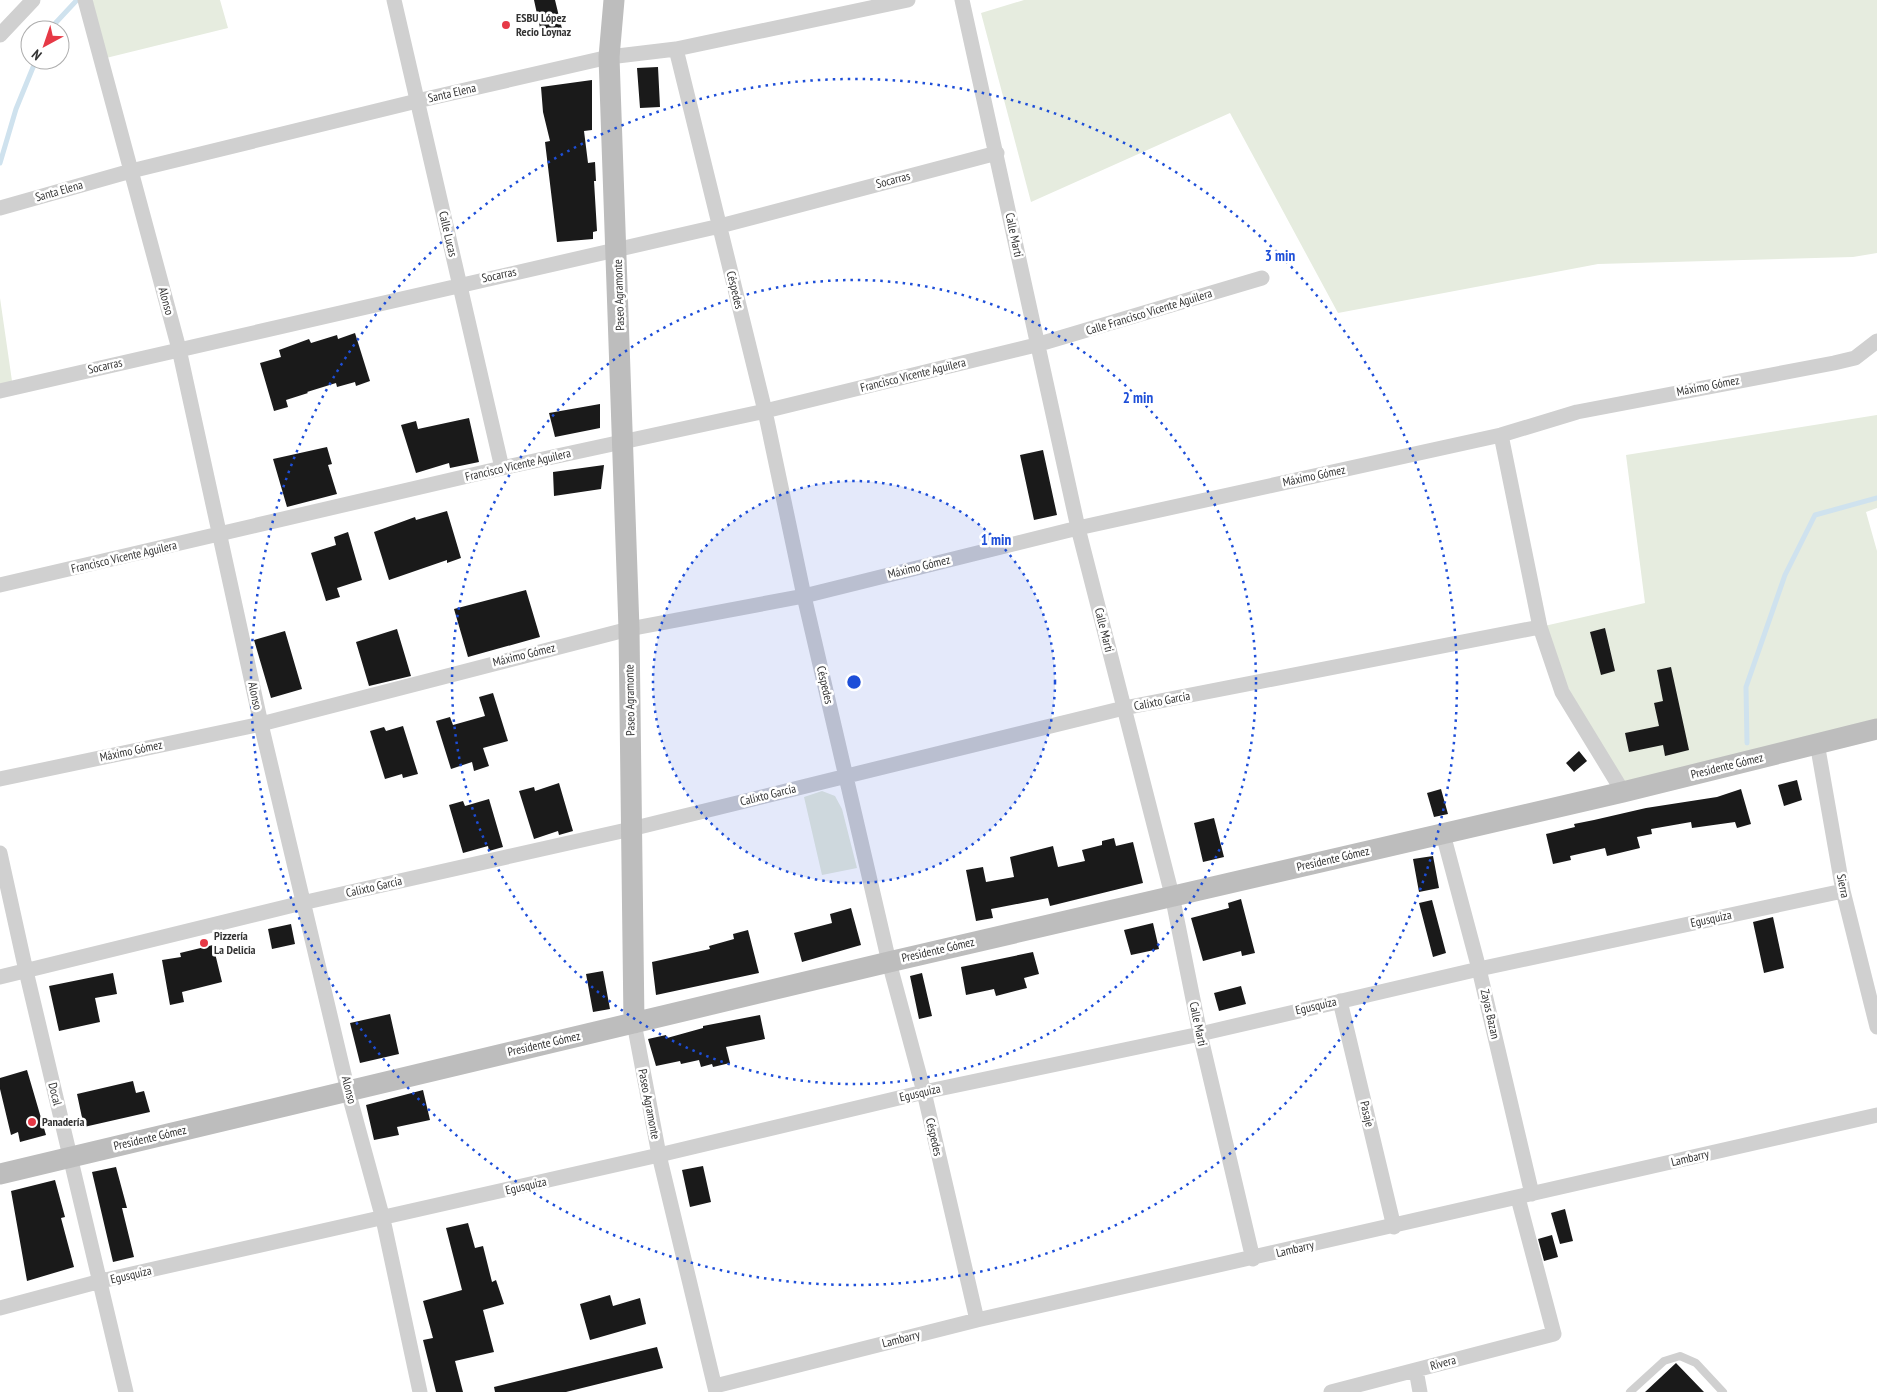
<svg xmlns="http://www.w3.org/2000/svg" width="1877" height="1392" font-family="'PT Sans Narrow',sans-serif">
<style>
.green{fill:#e6ecdf}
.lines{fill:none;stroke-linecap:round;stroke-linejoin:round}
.stream{stroke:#cfe2ee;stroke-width:5}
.building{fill:#1a1a1a}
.lane{stroke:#d0d0d0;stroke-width:8}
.street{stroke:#d0d0d0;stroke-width:15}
.secondary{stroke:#bdbdbd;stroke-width:21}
.ring{fill:none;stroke:#1d4ed8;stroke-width:2.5;stroke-dasharray:2.5 5}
.poi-dot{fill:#e63946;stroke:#fff;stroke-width:2}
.labels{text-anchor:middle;stroke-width:5;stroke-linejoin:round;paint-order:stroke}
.poi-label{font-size:12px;font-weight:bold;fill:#333;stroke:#fff;text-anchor:start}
.street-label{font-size:12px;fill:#333;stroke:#fff}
.centre{fill:#1d4ed8;stroke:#fff;stroke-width:2.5}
.ring-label{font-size:15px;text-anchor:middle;font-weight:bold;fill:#1d4ed8;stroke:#fff;stroke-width:5;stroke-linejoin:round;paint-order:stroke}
</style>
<rect width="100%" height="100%" fill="#fff"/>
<path class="green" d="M94,0H220L228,28L102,59L89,1Z
M1024,0H1877V253L1853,257L1598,264L1338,313L1230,113L1031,202L981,13Z
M0,298L13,388L0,391Z
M1877,415V508L1866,512L1877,551V730L1617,794L1540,627L1645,603L1626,455Z
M822,791L835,796L842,809L857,868L822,875L804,797Z"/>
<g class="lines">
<path class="stream" d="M49,30L76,1
M0,163L16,109L36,60
M1747,743L1746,687L1785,575L1815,515L1877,498"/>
</g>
<path class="building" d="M534,0H555L563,33L542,37Z
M658,67L660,107L640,108L637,68Z
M592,80V130L584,131L588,163L595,162L596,181H594L597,231L593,232V239L557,242L545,142L550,141L543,112L541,87Z
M355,333L370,381L356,386L355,382L337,387L336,383L307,392L308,393L286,400L288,407L274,411L260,363L281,357L279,350L309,339L311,343L337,335L338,339Z
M600,404V428L555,437L549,413Z
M469,418L479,462L450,468L449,463L416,473L401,425L416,421L418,429Z
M327,447L332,464L328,465L337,494L287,507L273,459Z
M1043,450L1057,515L1034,520L1020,455Z
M604,465L601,489L554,496L553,472Z
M447,511L461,558L447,563V560L389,580L374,532L415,517L416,520Z
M348,532L362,580L337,588L340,597L326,601L311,553L336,545L334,537Z
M526,590L540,637L468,657L454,609Z
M1605,628L1615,671L1601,675L1590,632Z
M397,629L411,676L369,686L356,642Z
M285,631L302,689L271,698L254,640Z
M1671,667L1689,750L1665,756L1663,745L1629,752L1625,733L1659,726L1654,703L1663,701L1657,670Z
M493,693L508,741L483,748L489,766L474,771L472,762L451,769L436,721L450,717L453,725L485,716L479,697Z
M403,726L418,774L403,778L402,774L385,779L370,731L384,727L386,731Z
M1579,751L1587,761L1574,772L1566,763Z
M1797,780L1802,800L1784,806L1778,785Z
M559,783L573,831L559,835L558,831L534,839L519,791L534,787L535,791Z
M1441,789L1448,814L1434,817L1427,793Z
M1741,789L1751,824L1737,828L1735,822L1692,828L1691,822L1651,829L1652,834L1637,837L1640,848L1607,856L1605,848L1570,856L1571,860L1553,864L1546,834L1575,827L1574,824L1594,820L1646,808L1717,797Z
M489,799L503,847L489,851L488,846L463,853L449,805L463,801L465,806Z
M1214,818L1224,857L1203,862L1194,823Z
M1114,838L1116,846L1133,842L1143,883L1050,906L1048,898L991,909L993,918L976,921L966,870L983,867L986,882L1014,877L1010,857L1053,846L1058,867L1085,861L1082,850L1102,845V841Z
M1433,856L1439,888L1419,892L1413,859Z
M1241,899L1255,953L1242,956L1241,951L1203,961L1191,918L1229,908L1228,903Z
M1432,900L1446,953L1433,957L1419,903Z
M851,908L861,945L802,962L794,933L832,923L830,914Z
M1773,917L1784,968L1764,973L1753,922Z
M1153,923L1159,949L1131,955L1124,930Z
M291,924L295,944L272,949L268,929Z
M748,930L759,973L656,995L652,962L710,949L709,946L734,939L733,934Z
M213,945L222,982L182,992L184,1002L170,1005L162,960L181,957L180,953Z
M1033,952L1039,974L1024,978L1027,988L996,996L994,989L966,995L961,967Z
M603,971L610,1009L593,1012L586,974Z
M113,973L117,994L95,998L100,1022L59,1031L49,986Z
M922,973L932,1016L919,1019L910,976Z
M1241,986L1246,1004L1219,1011L1214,993Z
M390,1014L399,1054L360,1063L350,1023Z
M760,1015L765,1039L726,1047L730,1063L713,1067L712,1064L701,1067L699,1060L681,1064L680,1061L656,1066L648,1039L666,1035L667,1038L703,1028V1026Z
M27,1070L46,1135L20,1142L18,1132L11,1135L0,1089V1078Z
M133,1081L136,1093L144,1091L150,1112L84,1127L77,1094Z
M423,1090L430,1120L397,1127L399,1135L374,1140L366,1105Z
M703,1166L711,1202L690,1207L682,1170Z
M116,1167L127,1208H122L134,1257L113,1262L92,1172Z
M55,1180L65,1217L61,1218L74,1267L27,1281L11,1191Z
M1565,1209L1573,1241L1560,1244L1551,1213Z
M468,1223L475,1248L483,1246L492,1282L496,1280L504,1304L483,1310L494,1352L455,1361L463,1392H436L423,1340L433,1338L423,1301L462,1290L446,1228Z
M1552,1235L1558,1257L1544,1261L1538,1239Z
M610,1295L613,1306L640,1298L646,1324L590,1340L580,1304Z
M657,1347L663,1368L566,1392H495L494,1387Z
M1676,1363L1704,1392H1645Z"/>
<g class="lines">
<path class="lane" d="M1630,1392L1664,1361L1680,1356L1696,1363L1723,1392"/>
<path class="street" d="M85,0L179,349L261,724L348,1091L383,1219L420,1392
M394,0L502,468
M962,0L1078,528L1172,895L1200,1034L1253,1259
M0,35L33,0
M676,49L765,411L804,596L889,962L924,1092L977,1320
M0,208L131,171L417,101L609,57L676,49L908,0
M0,391L720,226L997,153
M1501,435L1540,627L1562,692L1623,792
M0,585L502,468L765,411L1036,345L1262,278
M1817,743L1843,891L1877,1027
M0,779L261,724L629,629L804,596L1078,528L1501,435L1577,412L1834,363L1855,358L1877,341
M1443,834L1479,969L1532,1194
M0,853L26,971L126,1392
M0,977L302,903L631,829L1124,708L1540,627
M1340,1001L1394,1227
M634,1023L659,1155L716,1392
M0,1308L101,1281L659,1155L924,1092L1200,1034L1479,969L1843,891
M1416,1370L1420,1392
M715,1386L977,1320L1877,1115
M1331,1392L1554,1334L1518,1198"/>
<path class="secondary" d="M614,0L609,57L629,629L634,1023
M0,1174L889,962L1623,792L1877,729"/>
</g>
<circle cx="854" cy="682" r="201" fill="#1d4ed8" fill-opacity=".12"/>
<g class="ring">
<circle cx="854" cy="682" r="201"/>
<circle cx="854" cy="682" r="402"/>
<circle cx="854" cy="682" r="603"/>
</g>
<g class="poi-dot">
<circle cx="506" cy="25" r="5"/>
<circle cx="204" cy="943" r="5"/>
<circle cx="32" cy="1122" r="5"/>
</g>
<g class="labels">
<g class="poi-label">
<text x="516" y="22">ESBU López<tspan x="516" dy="14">Recio Loynaz</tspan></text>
<text x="214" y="940">Pizzería<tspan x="214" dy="14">La Delicia</tspan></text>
<text x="42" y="1126">Panadería</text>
</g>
<g class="street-label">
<text transform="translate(452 93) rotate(-13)" y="4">Santa Elena</text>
<text transform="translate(893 180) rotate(-15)" y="4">Socarras</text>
<text transform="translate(59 191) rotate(-16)" y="4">Santa Elena</text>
<text transform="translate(448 234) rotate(77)" y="4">Calle Lucas</text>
<text transform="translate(1014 235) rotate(78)" y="4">Calle Marti</text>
<text transform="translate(499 275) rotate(-12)" y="4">Socarras</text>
<text transform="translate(735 290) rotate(76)" y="4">Céspedes</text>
<text transform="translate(619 295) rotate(-92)" y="4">Paseo Agramonte</text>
<text transform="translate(166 301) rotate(75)" y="4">Alonso</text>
<text transform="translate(1149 312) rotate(-17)" y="4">Calle Francisco Vicente Aguilera</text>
<text transform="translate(105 366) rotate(-13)" y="4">Socarras</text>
<text transform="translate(913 375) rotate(-14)" y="4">Francisco Vicente Aguilera</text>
<text transform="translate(1708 386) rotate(-11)" y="4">Máximo Gómez</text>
<text transform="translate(518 465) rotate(-13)" y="4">Francisco Vicente Aguilera</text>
<text transform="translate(1314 476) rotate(-12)" y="4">Máximo Gómez</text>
<text transform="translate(124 557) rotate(-13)" y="4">Francisco Vicente Aguilera</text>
<text transform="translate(919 567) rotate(-14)" y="4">Máximo Gómez</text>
<text transform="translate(1104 630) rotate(76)" y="4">Calle Marti</text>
<text transform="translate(524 655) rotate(-14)" y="4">Máximo Gómez</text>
<text transform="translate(825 685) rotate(77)" y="4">Céspedes</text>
<text transform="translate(255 696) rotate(78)" y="4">Alonso</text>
<text transform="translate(630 700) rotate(-91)" y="4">Paseo Agramonte</text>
<text transform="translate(1162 701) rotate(-11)" y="4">Calixto García</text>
<text transform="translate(131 751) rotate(-12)" y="4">Máximo Gómez</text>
<text transform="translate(1727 766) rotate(-14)" y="4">Presidente Gómez</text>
<text transform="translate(768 795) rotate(-14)" y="4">Calixto García</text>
<text transform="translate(1333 859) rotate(-13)" y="4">Presidente Gómez</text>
<text transform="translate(1843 886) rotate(79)" y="4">Sierra</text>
<text transform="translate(374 887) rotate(-13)" y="4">Calixto García</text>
<text transform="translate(1711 919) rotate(-12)" y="4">Egusquiza</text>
<text transform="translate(938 950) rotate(-13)" y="4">Presidente Gómez</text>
<text transform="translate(1316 1006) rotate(-13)" y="4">Egusquiza</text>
<text transform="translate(1490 1014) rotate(77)" y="4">Zayas Bazan</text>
<text transform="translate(1198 1024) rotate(78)" y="4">Calle Marti</text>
<text transform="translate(544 1044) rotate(-13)" y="4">Presidente Gómez</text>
<text transform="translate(349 1090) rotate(76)" y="4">Alonso</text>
<text transform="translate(920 1093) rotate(-13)" y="4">Egusquiza</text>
<text transform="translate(55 1094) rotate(76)" y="4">Docal</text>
<text transform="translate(649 1104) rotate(79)" y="4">Paseo Agramonte</text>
<text transform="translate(1367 1114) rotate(77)" y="4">Pasaje</text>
<text transform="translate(934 1137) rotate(77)" y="4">Céspedes</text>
<text transform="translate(150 1138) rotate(-13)" y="4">Presidente Gómez</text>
<text transform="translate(1690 1158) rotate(-13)" y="4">Lambarry</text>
<text transform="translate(526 1186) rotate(-13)" y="4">Egusquiza</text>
<text transform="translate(1295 1249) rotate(-13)" y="4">Lambarry</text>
<text transform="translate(131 1275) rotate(-13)" y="4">Egusquiza</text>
<text transform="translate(901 1339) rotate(-14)" y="4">Lambarry</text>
<text transform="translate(1443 1363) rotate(-15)" y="4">Rivera</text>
</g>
</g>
<circle cx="854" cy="682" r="8" class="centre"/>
<g class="ring-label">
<text x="1280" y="261">3 min</text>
<text x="1138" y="403">2 min</text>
<text x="996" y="545">1 min</text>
</g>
<g transform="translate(45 45) rotate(220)"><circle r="24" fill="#ffffff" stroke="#adadad"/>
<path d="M0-4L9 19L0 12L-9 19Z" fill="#e63946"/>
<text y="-8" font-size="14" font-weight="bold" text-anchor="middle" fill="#333333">N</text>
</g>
</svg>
